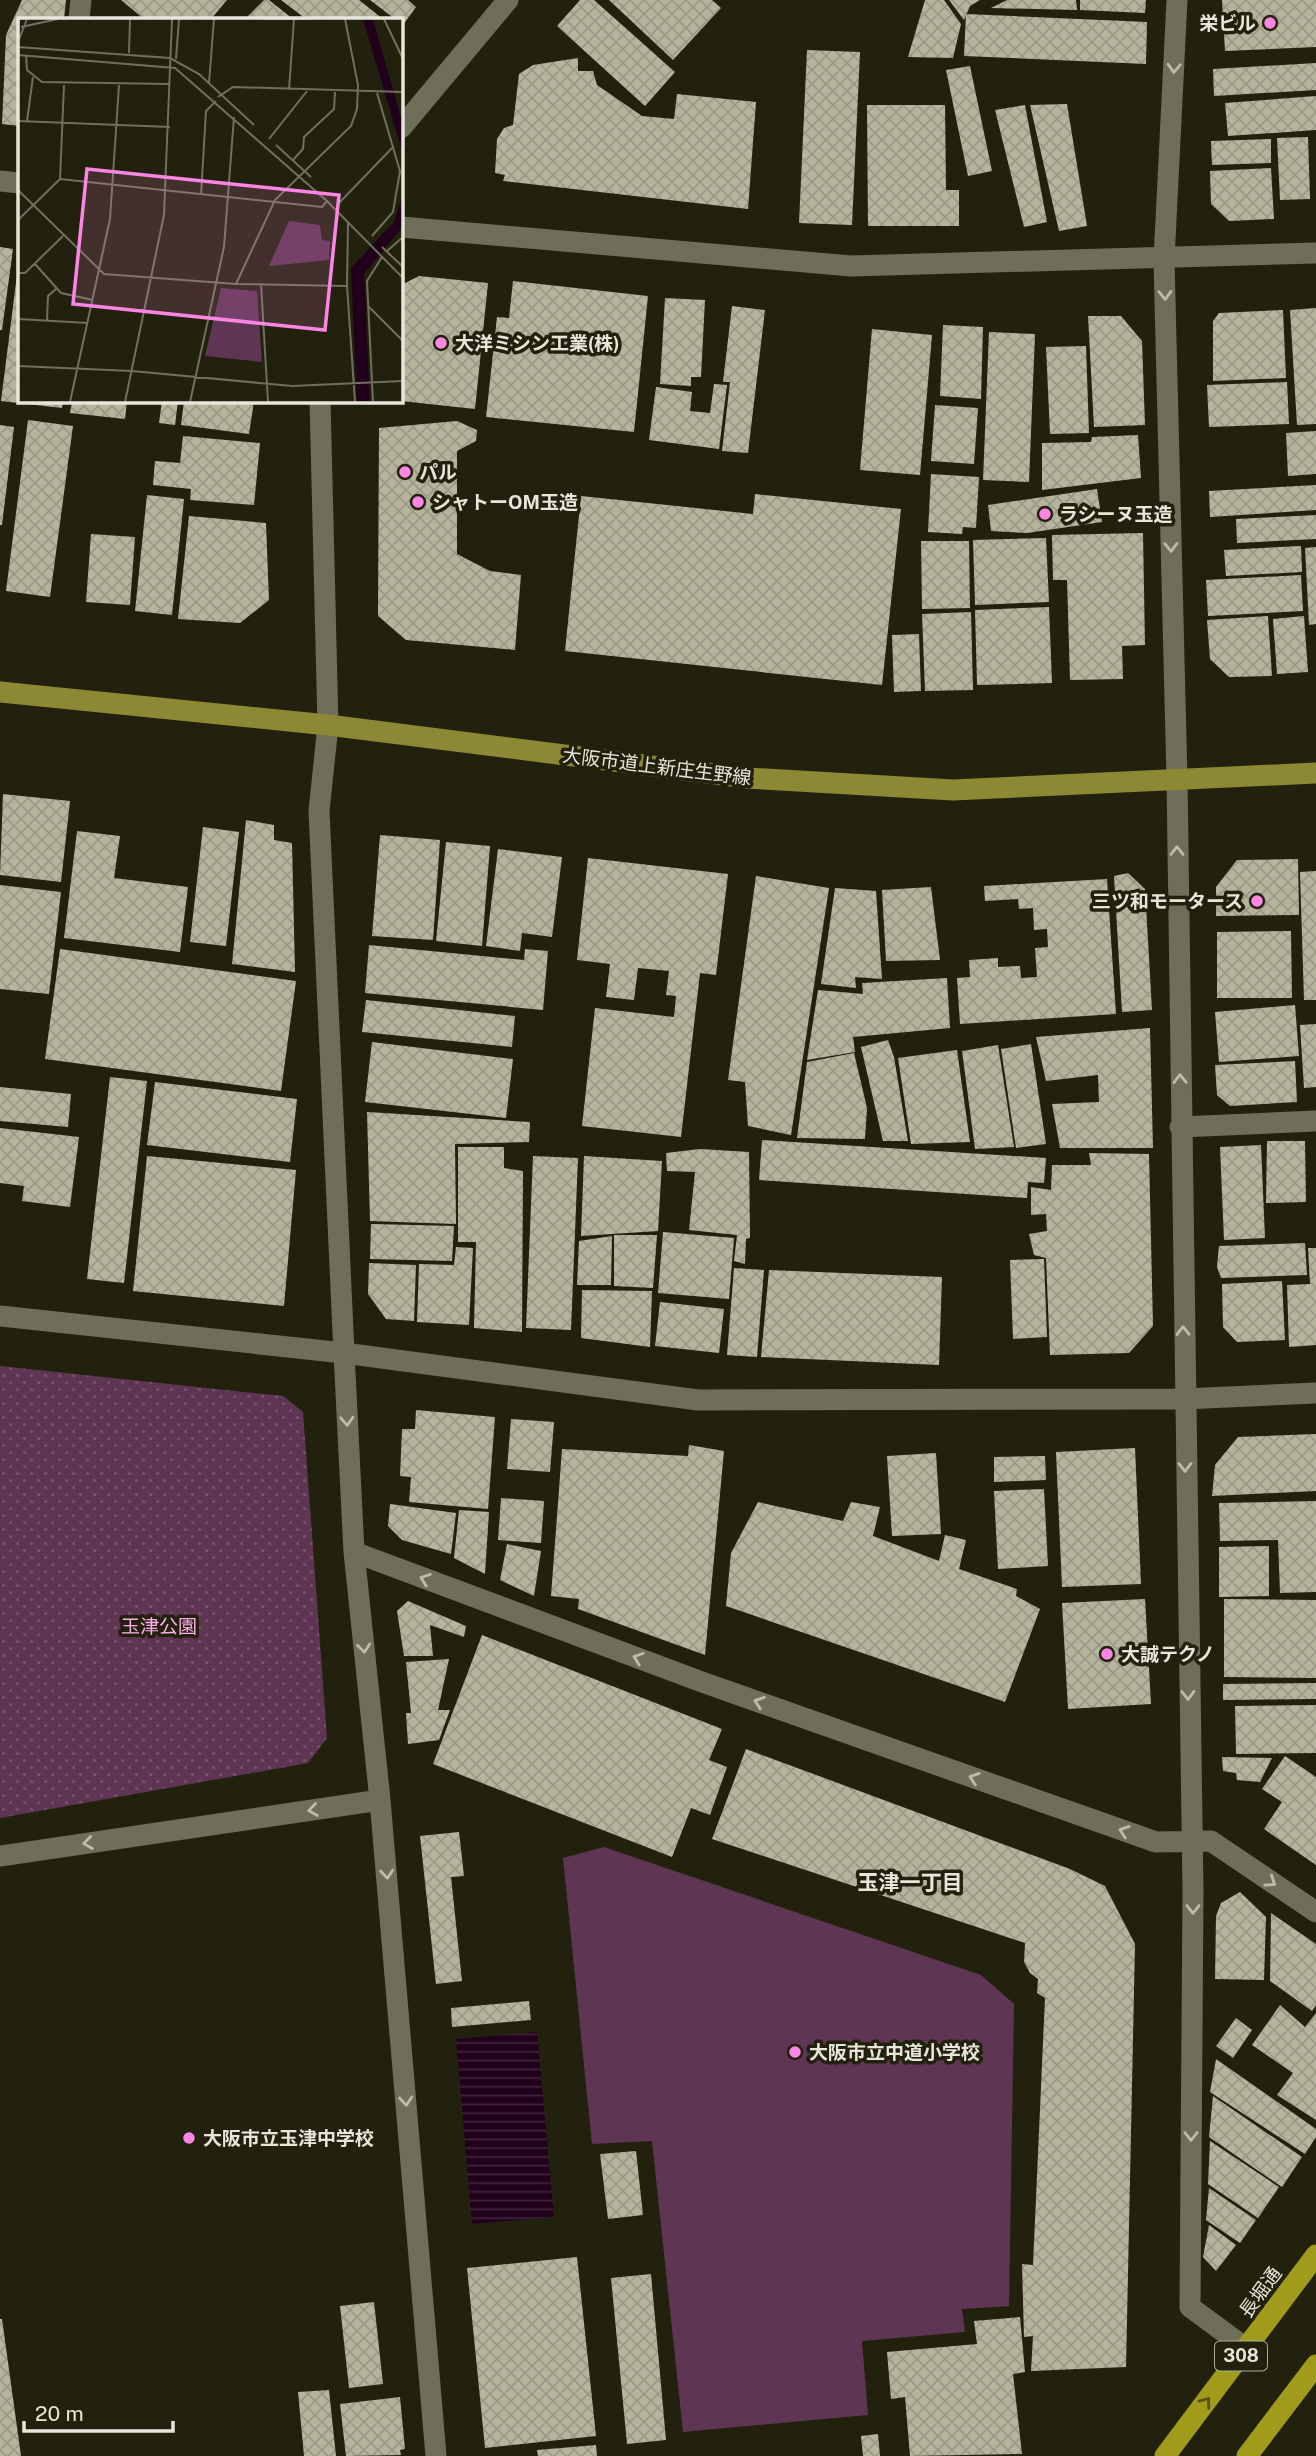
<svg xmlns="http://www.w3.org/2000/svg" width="1316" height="2456" font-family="'Public Sans','Noto Sans JP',sans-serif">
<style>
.grass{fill:#5e3654}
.park{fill:url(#park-dots)}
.water{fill:url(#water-rules)}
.building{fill:url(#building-cross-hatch)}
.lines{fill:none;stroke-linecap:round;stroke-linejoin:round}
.street{stroke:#6f6f59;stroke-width:21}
.secondary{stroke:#6f6f59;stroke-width:21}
.primary{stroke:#8c8934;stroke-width:21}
.highway{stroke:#a09b1b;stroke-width:21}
.oneway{stroke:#bcbdad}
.oneway2{stroke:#545213}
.poi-dot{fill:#fd86e3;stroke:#22210e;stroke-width:2.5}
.labels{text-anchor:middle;stroke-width:7;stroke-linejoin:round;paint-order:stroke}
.shield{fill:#22210e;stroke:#abac9d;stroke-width:2}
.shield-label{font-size:18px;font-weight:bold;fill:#e6e7da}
.poi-label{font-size:19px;font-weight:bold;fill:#e6e7da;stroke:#22210e;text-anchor:start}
.street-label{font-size:19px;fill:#e6e7da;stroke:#22210e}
.park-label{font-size:19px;fill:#feadea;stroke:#22210e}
.neighbourhood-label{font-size:21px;font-weight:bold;fill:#e6e7da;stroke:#22210e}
.inset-road{fill:none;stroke:#707060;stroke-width:2}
.view{fill:#fd86e3;fill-opacity:0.15;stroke:#fd86e3;stroke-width:3.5}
.inset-edge{fill:none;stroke:#e6e7da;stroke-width:3.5}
</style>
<defs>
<pattern id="park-dots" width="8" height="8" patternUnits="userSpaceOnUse" patternTransform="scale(1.75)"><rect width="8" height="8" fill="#5e3654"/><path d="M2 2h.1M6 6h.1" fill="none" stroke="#75536c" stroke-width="1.8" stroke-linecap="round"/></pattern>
<pattern id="water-rules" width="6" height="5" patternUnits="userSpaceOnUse" patternTransform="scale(1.75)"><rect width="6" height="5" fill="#20001b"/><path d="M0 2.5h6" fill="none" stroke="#40253c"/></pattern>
<pattern id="building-cross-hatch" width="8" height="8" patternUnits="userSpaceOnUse" patternTransform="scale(1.75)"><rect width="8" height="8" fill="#b5b59d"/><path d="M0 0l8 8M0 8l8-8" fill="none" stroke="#999986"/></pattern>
</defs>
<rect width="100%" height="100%" fill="#22210e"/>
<path class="grass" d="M604,1847L981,1975L1014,2004L1009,2306L962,2309L965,2332L862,2341L868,2415L683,2432L652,2141L592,2144L563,1858Z"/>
<path class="park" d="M0,1366L283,1396L303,1412L327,1738L308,1763L0,1818Z"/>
<path class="water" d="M537,2032L554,2217L472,2224L456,2039Z"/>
<path class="building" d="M22,0H66L64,19H19V126L2,124L6,35Z
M121,0H227L211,19H144Z
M264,0H269L293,19H245Z
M281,0H359L383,19H306Z
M370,0H408L416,7L403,25L401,19H395Z
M580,0H594L675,72L645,106L557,26Z
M609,0H712L721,8L673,60Z
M925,0H944L961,24L953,58L908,57Z
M949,0H980L970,6L964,20Z
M1007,0H1076L1077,10L991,8Z
M1080,0H1146L1145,13L1080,10Z
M1222,0H1316V47L1225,51Z
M966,14L1147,22L1146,64L964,56Z
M807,50L860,52L852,225L799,223Z
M578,58V71H593L597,85L642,116L674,119L677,94L756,102L748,209L503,181L505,175L495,173L497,139L504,128L513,125L519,74L533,65Z
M1316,63V90L1214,96L1213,69Z
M970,66L992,171L968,176L946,70Z
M1316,96V130L1228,136L1225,103Z
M1067,104L1087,226L1059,231L1030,105Z
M867,105H945L946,190H959V226H868Z
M1025,105L1047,222L1024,227L995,110Z
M1308,137L1310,199L1280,200L1277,138Z
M1271,139V163L1212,165L1211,141Z
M1271,168L1274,219L1229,221L1211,204L1210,171Z
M0,247L13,249L2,330H0Z
M18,267L19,401H63L62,408L1,401Z
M419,276L488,283L475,409L401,401V285Z
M513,281L648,296L634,432L486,417L497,317L509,318Z
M665,298L705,300L701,377H691V386L660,384Z
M732,306L765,310L748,453L722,451L730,382H723Z
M1316,308V424L1297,425L1290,310Z
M1283,310L1286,378L1213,381V321L1219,313Z
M1088,316H1121L1142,341L1145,425L1094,427Z
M943,325L983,327L981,399L940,396Z
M872,329L932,335L920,475L860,470Z
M989,332L1035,334L1029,482L983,480Z
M1086,346L1089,433L1050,434L1046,347Z
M1287,382L1289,424L1209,427L1207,385Z
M714,384L727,385L719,449L649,440L656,387L692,392L690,411L710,413Z
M72,401H127L125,419L70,413Z
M162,401H178L175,425L159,423Z
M184,401H254L249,434L181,425Z
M935,405L978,408L974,464L931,461Z
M28,420L73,426L50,597L6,591Z
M457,421L477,430L476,441L457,451V554L490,571L521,575L515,650L406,640L378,616L379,428Z
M0,425L14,427L2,525H0Z
M1316,431V474L1288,476L1286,433Z
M1138,435L1141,478L1042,490V443L1091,442L1092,437Z
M183,436L260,443L254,505L190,500L191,489L153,485L155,461L180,463Z
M931,474L979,477L976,528L963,527L962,534L928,532Z
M1316,485V510L1210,517L1209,491Z
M1097,489L1102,522L1027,533L991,531L988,505Z
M755,494L901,509L882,685L565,651L581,496L753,514Z
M147,495L184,499L172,615L135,611Z
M1316,515V539L1237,543L1236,519Z
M189,516L266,523L269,600L240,623L178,619Z
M1143,533L1145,645L1122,646L1123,679L1070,680L1067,580H1053L1052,535Z
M91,534L135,537L130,605L86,602Z
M1046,538L1049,602L975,605L973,540Z
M921,541H969L970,608L922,609Z
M1301,546L1302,572L1226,576L1224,550Z
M1316,547V624L1309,625L1305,548Z
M1301,575L1303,611L1208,616L1206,580Z
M1049,607L1052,683L977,685L975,610Z
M971,612L973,690L925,691L922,614Z
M1268,616L1272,676L1229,677L1210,659L1207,620Z
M1304,616L1308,672L1277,674L1273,619Z
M919,634L921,691L894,692L892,635Z
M3,794L70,801L61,882L0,875Z
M246,820L274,825V840L292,843L295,972L232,964Z
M203,827L239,832L226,946L190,942Z
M77,831L120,836L114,878L188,887L180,952L64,938Z
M380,835L440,840L433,940L372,936Z
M446,842L490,846L482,946L436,941Z
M498,849L562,857L552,937L522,933L520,951L486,946Z
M588,858L728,874L716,975L700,973L681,1137L582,1126L595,1008L674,1017L676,996L666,995L669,971L638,968L634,1000L606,997L610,964L577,960Z
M1298,859L1299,915L1216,916V887L1237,860Z
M1316,871V1000H1304L1300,872Z
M1128,873L1145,889L1152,1010L1122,1012L1114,876Z
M756,876L829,888L791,1135L748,1126L745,1082L728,1080Z
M1107,879L1116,1014L960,1024L957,978L970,977L969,960L998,958V967L1020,966L1021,978L1037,977L1035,948L1048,947L1047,929L1034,930L1033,908L1019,909L1018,899L985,901L984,886Z
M0,885L61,892L49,994L0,989Z
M931,887L940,960L886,961L882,890Z
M835,888L876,891L882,979L855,977L856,988L821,984Z
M1291,931L1292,998H1217V932Z
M369,945L524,960L525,949L548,951L543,1010L365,993Z
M60,949L296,981L281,1091L45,1059Z
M947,978L950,1028L853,1037L855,1052L807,1060L818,990L863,994L862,983Z
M366,1000L515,1016L512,1047L362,1032Z
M1295,1005L1299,1056L1219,1062L1215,1012Z
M1316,1024V1087L1304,1088L1300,1025Z
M1150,1028L1153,1148H1060L1052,1104L1099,1102L1098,1075L1046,1081L1036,1037Z
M888,1040L894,1057L908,1141H883L861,1047Z
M372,1042L513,1059L506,1118L365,1102Z
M1031,1044L1046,1144L1016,1148L1001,1049Z
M998,1045L1014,1147L975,1149L962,1051Z
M957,1050L970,1142L911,1144L898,1058Z
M854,1053L867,1108L865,1139L797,1138L807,1062Z
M1295,1061L1297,1102L1230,1106L1217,1095L1215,1065Z
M110,1077L147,1081L124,1283L87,1279Z
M155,1082L297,1099L290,1162L147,1145Z
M0,1087L71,1094L68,1127L0,1121Z
M367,1112L530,1122L529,1142L455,1144L456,1224L370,1221Z
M0,1128L79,1137L70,1207L22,1201L24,1186L0,1183Z
M762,1140L1046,1158L1044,1183L1028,1182L1027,1198L759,1180Z
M1267,1141H1305L1306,1202L1266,1203Z
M1261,1145L1265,1238L1224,1240L1220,1147Z
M458,1147H504V1168L523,1171L522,1332L474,1328L476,1242H458Z
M700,1149L749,1152L750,1238L746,1239L745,1264L734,1261L737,1235L689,1230L695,1172L667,1171L666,1153Z
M1089,1153L1149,1154L1153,1326L1129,1353L1050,1355L1046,1258L1034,1255L1029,1234L1047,1231L1046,1214L1031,1215V1187L1051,1190L1052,1165H1091Z
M147,1156L296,1170L284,1306L133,1291Z
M533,1156L578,1158L571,1330L526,1328Z
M584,1156L662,1161L658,1231L581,1236Z
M371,1224L454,1226L452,1261L370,1259Z
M663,1232L734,1238L729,1299L658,1293Z
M614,1235H657L653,1288L614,1286Z
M612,1236L611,1285H577L579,1241Z
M1305,1243L1307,1275L1221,1278L1217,1267L1219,1246Z
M456,1247L473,1248L469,1325L417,1322L419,1264L454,1265Z
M1308,1248H1316V1345L1289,1347L1287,1285L1310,1284Z
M1044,1259L1047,1337L1013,1339L1010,1260Z
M369,1263L416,1265L414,1321L386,1319L368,1294Z
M734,1268L764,1270L757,1357L727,1355Z
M769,1270L942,1277L939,1365L761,1357Z
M1282,1281L1285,1340L1237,1342L1223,1327L1222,1284Z
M582,1290L652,1291L650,1347L581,1338Z
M660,1302L724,1309L719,1353L655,1346Z
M416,1410L495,1417L488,1509L409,1502L411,1477L400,1476L402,1429H415Z
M511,1419L554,1422L550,1472L507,1469Z
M1316,1434V1491L1212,1496L1215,1465L1238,1437Z
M689,1445L724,1451L705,1655L578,1609L579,1599L551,1596L562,1449L688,1456Z
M1135,1448L1141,1584L1062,1587L1056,1452Z
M936,1453L941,1534L892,1536L887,1456Z
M1045,1456L1046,1480L994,1482V1457Z
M1044,1489L1048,1566L998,1569L994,1491Z
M501,1498L544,1501L541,1543L498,1540Z
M1316,1501V1592L1280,1593L1278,1540L1220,1541L1219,1503Z
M758,1502L843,1521L851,1502L880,1507L873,1536L939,1561L945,1535L966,1540L959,1569L1017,1589L1016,1596L1040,1609L1005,1702L726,1606L731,1553Z
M390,1504L456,1513L451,1554L402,1540L388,1526Z
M459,1510L489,1512L485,1574L454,1558Z
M507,1544L541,1551L534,1596L500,1580Z
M1269,1546V1596L1219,1597V1547Z
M1145,1599L1151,1704L1068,1709L1062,1603Z
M1224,1599L1316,1600V1678L1224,1677Z
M408,1601L466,1626L464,1637L430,1625L433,1656H404L397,1611Z
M482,1635L722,1729L709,1760L727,1767L710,1815L691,1808L672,1857L433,1764Z
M449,1659L438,1710H450L439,1740L408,1744L406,1713H411L406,1662Z
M1316,1683V1699L1223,1700V1684Z
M1316,1705V1753L1236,1754L1235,1706Z
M746,1749L1070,1869L1105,1886L1135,1944L1126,2367L1031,2371L1033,2336L1024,2337L1022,2264L1033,2265L1045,1998L1037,1993L1038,1979L1030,1973L1024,1962L1025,1943L712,1839Z
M1285,1756L1316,1777V1865L1264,1829L1282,1802L1262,1789Z
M1222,1757L1272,1758L1260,1782L1237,1780L1236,1773L1223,1771Z
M459,1832L464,1876L451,1877L462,1981L436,1984L420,1836Z
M1240,1892L1266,1917L1264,1980L1215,1979L1216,1916L1221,1903Z
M1271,1913L1316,1944V2005L1312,2011L1270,1981Z
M529,2001L531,2020L452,2027L451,2008Z
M1280,2005L1305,2027L1316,2013V2120L1277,2095L1293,2073L1252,2045Z
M1236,2018L1252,2030L1233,2058L1216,2046Z
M1216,2059L1316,2129V2137L1305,2154L1210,2092Z
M1213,2096L1302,2157L1282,2187L1209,2137Z
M1210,2141L1279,2187L1258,2218L1208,2184Z
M636,2151L643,2215L608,2219L600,2154Z
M1209,2188L1256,2220L1240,2243L1206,2220Z
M1209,2225L1236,2245L1216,2271L1203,2257Z
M577,2257L596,2436L485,2448L467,2268Z
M651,2274L666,2440L627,2444L611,2278Z
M374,2302L383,2384L349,2388L340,2306Z
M1020,2317L1025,2372L1013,2374L1022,2454L910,2456L905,2397L891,2399L887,2352L977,2344L974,2321Z
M0,2319H2L21,2456H0Z
M329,2390L336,2456H304L298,2392Z
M400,2397L405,2449L400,2450L401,2455L346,2456L340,2404Z
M878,2434L880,2456H863L861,2436Z
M596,2445L597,2456H538L537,2450Z"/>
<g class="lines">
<path class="street" d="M1177,0L1164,260L1177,779L1193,1891L1190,2307L1247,2349
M79,19L81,0
M1180,1127L1316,1121
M344,1353L354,1552L380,1800L436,2456
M354,1552L702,1682L1156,1842L1211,1841L1316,1912
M0,1856L380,1800"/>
<path class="secondary" d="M401,128L508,0
M0,181L19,183
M401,227L851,266L1316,253
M320,401L328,725L319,811L344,1353
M0,1316L344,1353L698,1400L1184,1399L1316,1393"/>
<path class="primary" d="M0,692L328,725L747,778L953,790L1316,773"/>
<path class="highway" d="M1165,2456L1316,2255
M1247,2456L1316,2365"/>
</g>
<defs><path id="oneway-chevron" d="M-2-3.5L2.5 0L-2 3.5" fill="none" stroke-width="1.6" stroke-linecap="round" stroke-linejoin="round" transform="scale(1.75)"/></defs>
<g class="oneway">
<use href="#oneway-chevron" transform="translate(1174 68) rotate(93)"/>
<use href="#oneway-chevron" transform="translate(1165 295) rotate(89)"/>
<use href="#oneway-chevron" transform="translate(1171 547) rotate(89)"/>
<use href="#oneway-chevron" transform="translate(1177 851) rotate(-90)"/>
<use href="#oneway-chevron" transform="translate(1180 1079) rotate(-91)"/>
<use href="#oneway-chevron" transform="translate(1183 1331) rotate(-91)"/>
<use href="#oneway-chevron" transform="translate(347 1421) rotate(87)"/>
<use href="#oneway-chevron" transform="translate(1185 1467) rotate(89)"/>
<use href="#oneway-chevron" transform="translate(425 1579) rotate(-160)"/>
<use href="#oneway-chevron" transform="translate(364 1648) rotate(84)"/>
<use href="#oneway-chevron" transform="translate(638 1658) rotate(-160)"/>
<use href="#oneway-chevron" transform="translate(1188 1695) rotate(89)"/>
<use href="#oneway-chevron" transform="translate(759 1702) rotate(-161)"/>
<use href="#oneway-chevron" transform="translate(974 1778) rotate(-161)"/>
<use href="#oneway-chevron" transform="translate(313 1810) rotate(172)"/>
<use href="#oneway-chevron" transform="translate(1124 1831) rotate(-161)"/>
<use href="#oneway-chevron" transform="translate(88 1843) rotate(172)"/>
<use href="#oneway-chevron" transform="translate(387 1874) rotate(85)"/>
<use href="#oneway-chevron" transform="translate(1271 1882) rotate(34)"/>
<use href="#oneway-chevron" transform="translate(1193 1909) rotate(90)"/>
<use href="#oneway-chevron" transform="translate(406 2101) rotate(85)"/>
<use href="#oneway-chevron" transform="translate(1191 2136) rotate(90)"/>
</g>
<use class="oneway2" href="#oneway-chevron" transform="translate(1206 2402) rotate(-53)"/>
<g class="poi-dot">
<circle cx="1270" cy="23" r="7"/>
<circle cx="441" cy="343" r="7"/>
<circle cx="405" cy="472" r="7"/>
<circle cx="418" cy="502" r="7"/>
<circle cx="1045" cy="514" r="7"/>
<circle cx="1257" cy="901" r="7"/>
<circle cx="1107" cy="1654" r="7"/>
<circle cx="795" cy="2052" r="7"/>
<circle cx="189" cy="2138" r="7"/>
</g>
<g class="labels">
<rect class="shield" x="1215" y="2341.5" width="52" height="29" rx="5"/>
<g class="shield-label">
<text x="1241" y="2362">308</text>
</g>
<g class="poi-label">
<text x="1256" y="30" text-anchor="end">栄ビル</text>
<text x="455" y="350">大洋ミシン工業(株)</text>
<text x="419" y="479">パル</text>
<text x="432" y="509">シャトーOM玉造</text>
<text x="1059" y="521">ラシーヌ玉造</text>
<text x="1243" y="908" text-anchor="end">三ツ和モータース</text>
<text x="1121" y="1661">大誠テクノ</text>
<text x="809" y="2059">大阪市立中道小学校</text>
<text x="203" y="2145">大阪市立玉津中学校</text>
</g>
<g class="street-label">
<text transform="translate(657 766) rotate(7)" y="7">大阪市道上新庄生野線</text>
<text transform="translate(1260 2292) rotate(-54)" y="7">長堀通</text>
</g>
<g class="park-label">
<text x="159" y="1633">玉津公園</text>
</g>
<g class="neighbourhood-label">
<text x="910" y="1890">玉津一丁目</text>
</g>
</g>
<g transform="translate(18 18)">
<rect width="385" height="385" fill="#22210e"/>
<path d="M271,203L302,207L304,222L312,223L311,242L251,248Z" fill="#5e3654"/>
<path d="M203,270L239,273L244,344L187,338Z" fill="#5e3654"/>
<path d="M345,1H355L385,107V136ZM385,176V208L346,256L352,384H339L333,250L376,204Z" fill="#20001b"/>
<path class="inset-road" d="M246,1H293M366,1L385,41M3,9L40,1M0,24L9,1M0,29L152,40L181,56L236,107M111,35L112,1M0,37L157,50L309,183L385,260M8,37L9,52L24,64L151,66M158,41L161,1M191,65L196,1M271,72L276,1M200,79L215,69L385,74M0,103L152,109M9,103L15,59M251,121L289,73M258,127L293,159M275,142L285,131L286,119L316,91L317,74M42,161L304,189L309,183M0,172L86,256L218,266L329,268M183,177L188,93L198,83M321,185L376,128M0,202L42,161L46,67M330,204L329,268L337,384M354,218L375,194L382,153L359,75M364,229L385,249M369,233L385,219M17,246L43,275L75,282M0,255H7L45,218M218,266L257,182L333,108L339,91L340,67L327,1M243,266L250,384M351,289L385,323M0,301L70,305M29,303L30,278L39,270M0,348L114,353L274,368L385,363M52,384L92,201L101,67M107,384L146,197L154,1M172,384L206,229L216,99M355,384L349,263L364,239"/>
<path class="view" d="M69,151L321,177L307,312L55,286Z"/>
<rect width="385" height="385" class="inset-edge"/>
</g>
<path d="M24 2421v10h149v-10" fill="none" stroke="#e6e7da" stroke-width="3.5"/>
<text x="35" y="2421" font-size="21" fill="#e6e7da" stroke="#22210e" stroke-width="5" paint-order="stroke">20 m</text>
</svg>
